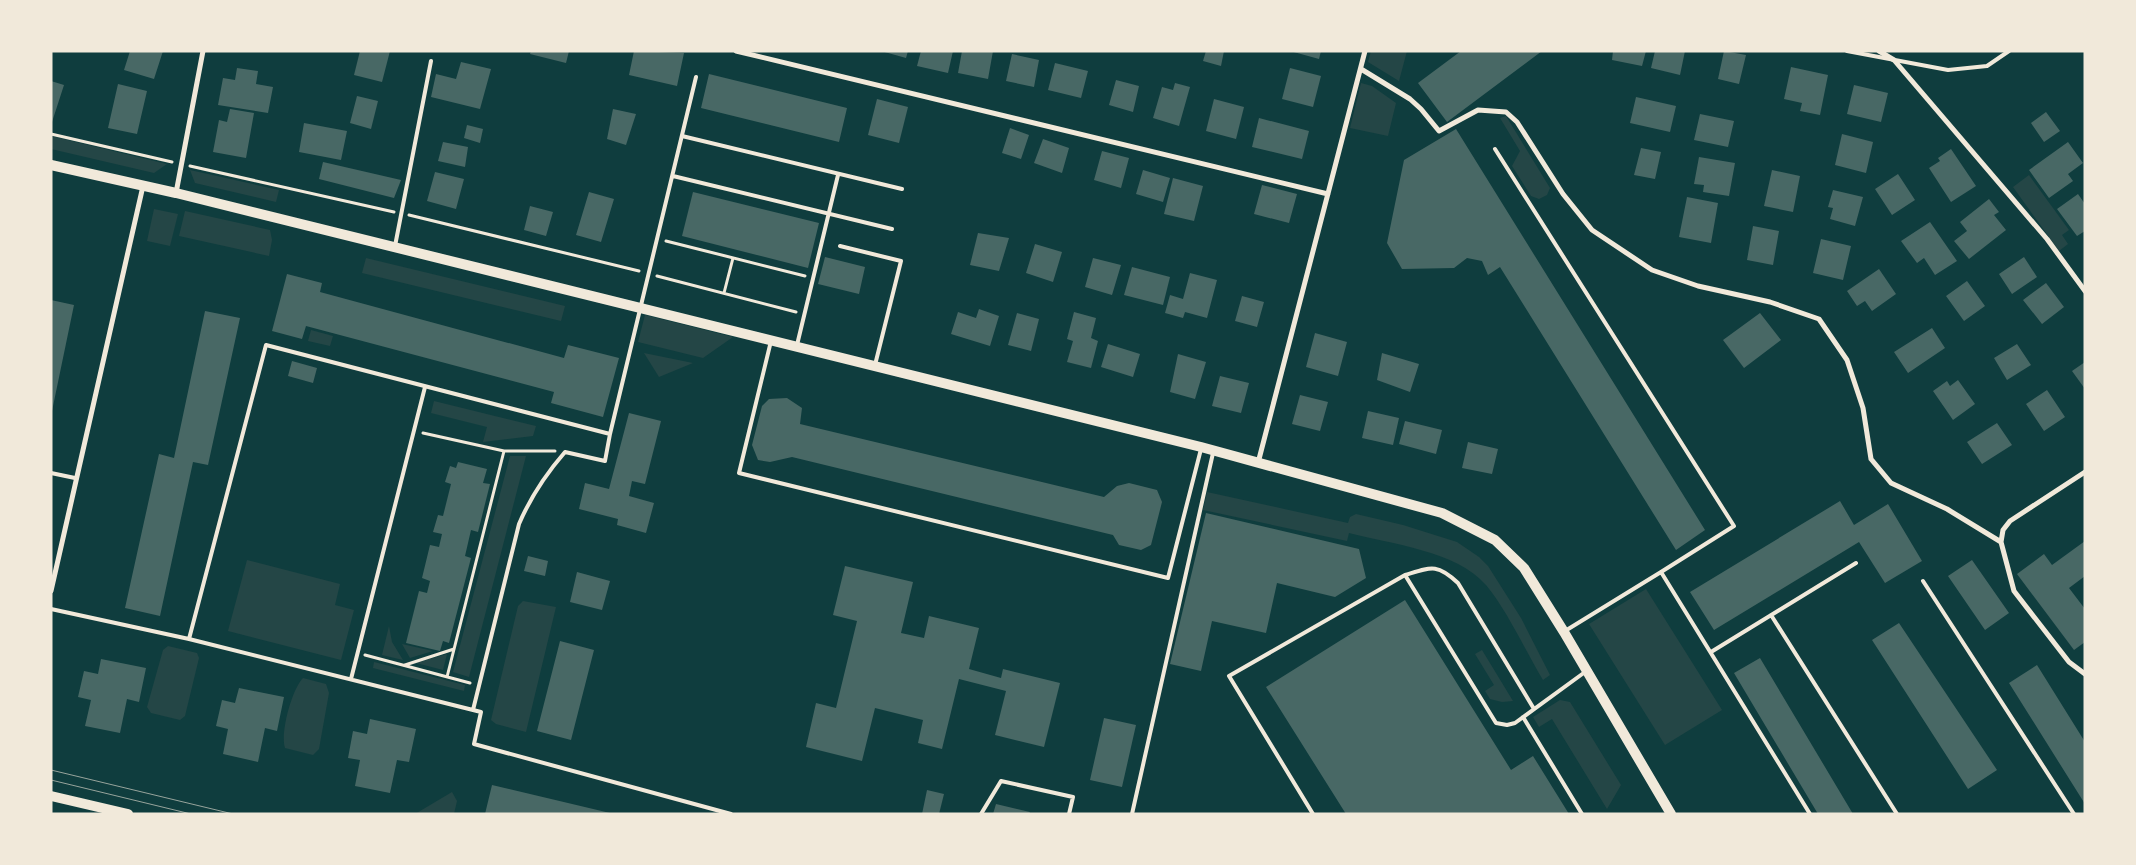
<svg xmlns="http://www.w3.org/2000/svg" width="2136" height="865" font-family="Barlow,sans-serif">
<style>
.green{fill:#244646}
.building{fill:#486865}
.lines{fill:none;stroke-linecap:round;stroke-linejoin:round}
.path{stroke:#f1e9da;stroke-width:3}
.service{stroke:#f1e9da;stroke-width:4}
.minor{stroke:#f1e9da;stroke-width:5}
.secondary{stroke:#f1e9da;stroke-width:10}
.tram{stroke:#97a49c;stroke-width:1}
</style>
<rect width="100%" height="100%" fill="#0f3d3e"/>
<path class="green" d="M1371,51H1407L1399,81L1368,62Z
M1361,83L1372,86L1396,103L1388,136L1350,128Z
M1506,116L1550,188L1547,195L1539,199L1531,196L1512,166L1520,151L1500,118Z
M51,136L167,164L154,173L51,149Z
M190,170L279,190L276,202L195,183Z
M2029,175L2069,230L2062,235L2068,244L2059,251L2013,187Z
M154,209L178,214L170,246L147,241Z
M185,211L270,230L272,240L269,256L179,236Z
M366,258L565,306L561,321L362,273Z
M645,315L733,337L703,358L638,342Z
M311,330L333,336L330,346L308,341Z
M644,353L693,363L659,377Z
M434,401L536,426L533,436L483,442L487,427L431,413Z
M510,456H526L469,677L453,672Z
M1207,492L1348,523L1350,517L1356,514L1403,525L1457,542L1479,557L1488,566L1521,618L1550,675L1543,680C1526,652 1507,610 1486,585C1457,551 1391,544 1349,533L1347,541L1203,510Z
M247,560L340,584L335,605L354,610L341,660L228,631Z
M1646,589L1722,710L1665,745L1589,624Z
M523,601L556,607L526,732L496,724L491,720L518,606Z
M389,626L392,642L403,660L382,655Z
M402,644L433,651L410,658Z
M168,646L197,653L199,658L185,716L180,720L151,713L147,707L163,650Z
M1482,650L1513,701L1502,702L1490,699L1485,691L1494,685L1475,654Z
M447,654L443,670L416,663Z
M374,662L465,685L464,691L373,668Z
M303,678L326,684L329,693L319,749L313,755L285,748C280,733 292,689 303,678Z
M1560,700L1570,702L1621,785L1607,809L1552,719L1539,727L1533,717Z
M452,792L457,801L454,814H415Z"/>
<path class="building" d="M130,51H163L154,79L124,70Z
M360,51H390L382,82L354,75Z
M531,51H569L566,63L530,54Z
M634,51L684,53L677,86L629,75Z
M881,51H908L906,58Z
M921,51H953L948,73L917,66Z
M962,51H993L988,79L958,73Z
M1206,51H1224L1221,66L1203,61Z
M1290,51H1321L1319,59Z
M1461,51H1542L1447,122L1418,83Z
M1613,51H1646L1642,66L1612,60Z
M1655,51H1685L1680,75L1651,68Z
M1724,51L1746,55L1739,84L1718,79Z
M1012,54L1039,60L1034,87L1006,81Z
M461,62L491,69L480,109L431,97L436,74L456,79Z
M1055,63L1088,71L1081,98L1048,90Z
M1791,67L1828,75L1820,115L1800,111L1802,103L1784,99Z
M237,68L258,71L256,84L273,87L268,113L218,105L223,78L235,80Z
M1290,68L1321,76L1313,107L1282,99Z
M709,74L847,108L839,142L701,108Z
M1116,80L1139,86L1133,112L1109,105Z
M51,81L64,85L52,122H51Z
M1175,83L1190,87L1179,126L1153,118L1162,87L1173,90Z
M118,84L147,91L137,134L108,128Z
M1854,85L1888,93L1881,122L1847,114Z
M357,96L378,101L371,129L350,123Z
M1636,97L1676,106L1670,132L1630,123Z
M877,99L908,107L899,143L868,135Z
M1214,99L1244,107L1236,139L1206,131Z
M230,109L254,113L246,158L213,152L219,120L227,122Z
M613,109L636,114L626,145L607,139Z
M2046,112L2060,131L2044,142L2031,123Z
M1700,114L1734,121L1728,147L1694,140Z
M1259,118L1309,131L1302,159L1252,147Z
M304,123L347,131L341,160L299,152Z
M467,125L483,129L480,143L464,138Z
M1010,128L1029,135L1021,159L1002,153Z
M1456,129L1705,530L1676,550L1500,267L1488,275L1482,261L1467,258L1454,268L1402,269L1387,243L1404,160Z
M1842,134L1873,142L1866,173L1835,165Z
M1043,139L1069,148L1062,173L1034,163Z
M443,142L468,147L465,167L438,161Z
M2068,142L2083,163L2068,174L2073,181L2049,198L2029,170Z
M1641,148L1661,152L1655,179L1634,175Z
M1951,149L1976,186L1951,202L1929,168L1940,161L1938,158Z
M1102,151L1129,158L1121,188L1094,180Z
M1699,157L1735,163L1729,196L1703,192L1704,185L1694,184Z
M323,162L401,180L394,198L319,179Z
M1143,170L1170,178L1163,202L1136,194Z
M1772,170L1800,176L1793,212L1764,206Z
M435,172L464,179L456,209L427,201Z
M1898,174L1915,200L1892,215L1875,189Z
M1173,178L1203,186L1194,221L1164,214Z
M1262,185L1297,194L1289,223L1254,214Z
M1833,190L1863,197L1855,226L1830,219L1833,208L1828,207Z
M589,192L614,199L601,242L576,235Z
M693,192L819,223L808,268L682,236Z
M2078,194L2085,204V231L2077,236L2057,209Z
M1687,197L1718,203L1711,243L1679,237Z
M1989,199L1999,212L1994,215L2006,230L1969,259L1954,241L1967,231L1960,222Z
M530,206L553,212L546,236L524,230Z
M1930,222L1957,261L1935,275L1924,258L1917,263L1901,241Z
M1753,226L1779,231L1773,265L1747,260Z
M978,233L1009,238L999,271L970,265Z
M1821,239L1851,246L1843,280L1813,273Z
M1035,244L1062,252L1053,282L1026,273Z
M825,257L865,267L859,294L818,284Z
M2024,257L2037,277L2012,294L1999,274Z
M1093,258L1121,265L1112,295L1085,287Z
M1132,267L1170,277L1163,305L1124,295Z
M1879,269L1896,294L1872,311L1865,301L1857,306L1847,291Z
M1190,273L1217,280L1207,318L1185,312L1183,318L1165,313L1170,295L1183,299Z
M287,274L322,283L320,292L564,358L568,345L619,358L603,417L551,403L554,392L306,326L302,339L272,331Z
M1967,281L1985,306L1964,321L1946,296Z
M2046,283L2064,307L2042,324L2023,300Z
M1242,296L1264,302L1257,327L1235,321Z
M51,300L74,305L52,411H51Z
M979,309L999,316L990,346L951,334L958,312L976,318Z
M205,311L240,318L208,465L193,462L160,616L125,608L159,454L174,458Z
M1074,312L1096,318L1091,338L1098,341L1091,368L1067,362L1073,341L1067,339Z
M1017,313L1039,319L1031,351L1008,345Z
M1760,313L1781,340L1744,368L1723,340Z
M1932,328L1945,348L1908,373L1894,352Z
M1315,333L1347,342L1338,376L1306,367Z
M1108,344L1140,354L1133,377L1101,367Z
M2017,344L2031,365L2007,380L1994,358Z
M1382,353L1419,364L1410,392L1377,380Z
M1178,354L1206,362L1195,399L1170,392Z
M292,361L317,368L313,383L288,376Z
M2085,362V389L2072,371Z
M1220,376L1249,383L1241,413L1212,406Z
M1958,380L1975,404L1953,420L1933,391L1947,381L1950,386Z
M2047,390L2065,417L2044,431L2026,404Z
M1300,395L1328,402L1320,431L1292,424Z
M787,398L802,408L800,424L1104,497L1117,486L1129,483L1157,490L1162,502L1151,545L1141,550L1119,545L1113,535L792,457L770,462L758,460L752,445L762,406L769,399Z
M1368,411L1399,418L1393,445L1362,438Z
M629,413L661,421L645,484L632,481L629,496L654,503L646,533L617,525L618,519L579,509L585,483L609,489Z
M1405,421L1442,430L1436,454L1399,444Z
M1997,423L2012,445L1982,464L1967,442Z
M1468,442L1498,449L1492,474L1462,468Z
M458,462L487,469L483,483L490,484L478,532L471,530L465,556L471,558L449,643L443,641L440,651L406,643L419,591L427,593L430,581L422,578L430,545L439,547L442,534L433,532L438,515L443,516L451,484L445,482L450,466L456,468Z
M1840,501L1854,525L1888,504L1922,561L1885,583L1859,542L1714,630L1690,592Z
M1206,513L1359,549L1366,578L1335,597L1277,583L1266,633L1212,621L1201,671L1170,664Z
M2085,541V576L2069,588L2085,609V642L2074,650L2017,574L2044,554L2052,565Z
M528,556L548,561L545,576L524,571Z
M1972,560L2009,613L1985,630L1948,576Z
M845,566L913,582L901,633L924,638L929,616L979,628L969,669L1001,678L1003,669L1060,683L1044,747L995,735L1006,691L959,679L942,749L918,743L923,720L875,708L862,761L806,747L816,703L836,708L857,621L833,615Z
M577,572L610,581L602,610L570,602Z
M1405,600L1511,770L1533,756L1569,814H1346L1266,687Z
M1899,623L1997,770L1968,789L1872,640Z
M560,641L594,650L571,740L537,731Z
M1760,658L1853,814H1818L1734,673Z
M101,659L146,668L139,702L127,699L120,733L85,726L91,700L78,697L84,671L98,674Z
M2037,665L2085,742V804L2009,683Z
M239,688L284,697L277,731L265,728L258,762L223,754L228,729L216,726L222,700L235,703Z
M1104,718L1136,725L1122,787L1090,780Z
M370,719L416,729L409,762L397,760L390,793L355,786L360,760L348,758L353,731L367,734Z
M492,785L610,813V814H485Z
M927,790L944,794L939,814H922Z
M996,804L1030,812L1029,814H993Z"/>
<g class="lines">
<path class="path" d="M51,134L172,162
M190,166L394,212
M409,215L639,271
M666,241L805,276
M657,276L796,312
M724,293L733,258
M423,433L504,451H555
M365,655L470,683
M405,665L454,649
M447,677L504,451"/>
<path class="service" d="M1847,51L1948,70L1987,66L2009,51
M696,77L610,434L266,345L189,639L481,712L474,744L731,814
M682,136L902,189
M1495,149L1734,526L1661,572
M673,176L892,229
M395,246L431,61
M840,246L901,261L875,365
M771,341L739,473L1168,578L1201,449
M797,345L838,175
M51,473L75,478
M1405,575C1431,567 1437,563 1458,583L1534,709
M1923,581L2074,814
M51,609L189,639
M1771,615L1897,814
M1565,631L1661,572L1810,814
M1711,652L1856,563
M351,679L425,387
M473,710L519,524C531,496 545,475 565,452L605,461L610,434
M1523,717L1582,814
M981,814L1001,781L1073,797L1069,814
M1132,814L1213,453
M1313,814L1229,676L1405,575L1496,723L1507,725L1515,723L1585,672"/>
<path class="minor" d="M736,51L1328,194
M1879,51L1894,60L2047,239L2085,291
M1361,69L1410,99L1421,109L1439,131L1478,110L1506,112L1517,122L1563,194L1592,230L1652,270L1698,286L1770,302L1819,319L1847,360L1863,408L1871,459L1891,483L1947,509L2001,542
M176,193L203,51
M1258,463L1365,51
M2085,472L2010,521L2003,530L2001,542L2014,591L2069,662L2085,674
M51,591L143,186"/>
<path class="secondary" d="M51,165L176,193L1201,447L1442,513L1495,540L1524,568L1564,632L1671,814
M51,796L128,814"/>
<path class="tram" d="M51,770L233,814
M51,780L191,814"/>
</g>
<rect width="2136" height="865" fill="none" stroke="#f1e9da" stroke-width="105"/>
</svg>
